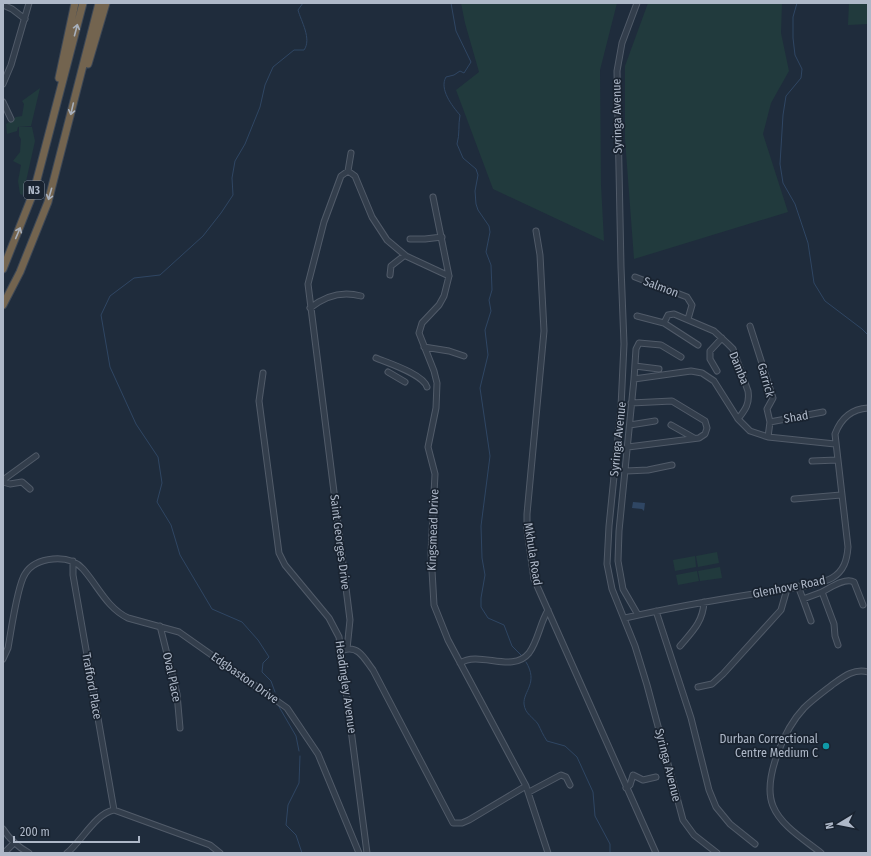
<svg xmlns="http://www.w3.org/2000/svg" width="871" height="856" font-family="'Fira Sans Condensed',sans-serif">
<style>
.green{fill:#213a3d}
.water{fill:#2f4663}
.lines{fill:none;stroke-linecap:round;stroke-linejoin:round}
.stream{stroke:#2f4663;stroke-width:1}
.minor-casing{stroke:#515b69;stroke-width:7}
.highway-casing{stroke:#3e4856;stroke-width:9}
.minor{stroke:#333e4c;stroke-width:5}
.highway{stroke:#73644f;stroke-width:7}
.oneway{stroke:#a8b0bc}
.culture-dot{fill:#0f9aa8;stroke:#192330;stroke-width:1.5}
.labels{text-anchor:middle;stroke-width:3.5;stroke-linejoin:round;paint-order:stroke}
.shield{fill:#192330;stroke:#818b9a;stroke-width:1}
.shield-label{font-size:11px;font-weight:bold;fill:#aeb8c8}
.street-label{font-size:12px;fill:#aeb8c8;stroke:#192330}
.poi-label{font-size:12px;fill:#aeb8c8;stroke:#192330;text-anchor:end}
</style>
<rect width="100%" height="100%" fill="#1f2c3c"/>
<path class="green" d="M461,3H617L600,70L601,185L604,241L493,189L456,90L479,72L465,23Z
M648,3H782L781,33L789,71L771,103L763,134L788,212L634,259L625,139V66Z
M849,3H868V24L848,25Z
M40,88L31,126L18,127L17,131L7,134L6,124L16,117L22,116L24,104L22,101Z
M19,127H32L35,141L23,195L20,194L18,181L21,165L13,161L20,152L21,139L19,136Z
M717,552L719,563L698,567L696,556Z
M695,556L696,567L675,571L673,560Z
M720,567L722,578L700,581L698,571Z
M697,571L699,581L678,585L676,575Z"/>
<path class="water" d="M633,502L645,503L644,511L642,509L632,508Z"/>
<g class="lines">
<path class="stream" d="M451,3L456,31L471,62L464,73L460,71L454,75L446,77C439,89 452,106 460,115C458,125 460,134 457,144L463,158L476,169L478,175L475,191L476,204L478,210L489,226L490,232L486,252L491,265L492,290L489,300L491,311L485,330L488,355L480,388L490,456L481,526L482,558L485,575L481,598V607L488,618L504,625L512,646L521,655
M797,3L793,17V38L795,55L802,69L801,78L786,96L783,115L780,164L783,183L795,204L808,243L814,283L825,301L862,329L868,335
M526,662C539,683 523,691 524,704C525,714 533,717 538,724C541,730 543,735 547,741L565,746L577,757L593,792L595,816L610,844V853
M275,692L271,681L262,672L263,663L269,657L258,640L242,622L212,609L180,555L171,525L157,502L162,483L158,457L136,424L110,367L101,315L110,296L134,278L160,275L203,236L221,213L233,195L232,178L235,161L245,144L260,107L265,85L273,67L294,50H304C312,39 301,21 298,10L303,3
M278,705L296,736L299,751
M300,756L299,783L288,805L286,825L296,835L302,853"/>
<defs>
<path id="minor" d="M637,3L622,43L617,71L621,267L624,344L621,407L609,526L607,564L612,589L635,646L647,685L683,820L694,835L717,853
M3,5L12,9L25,19
M3,84L11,65L29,3
M3,102L11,119
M348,171L355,176L372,217L387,240L406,256L449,276
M348,171L351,153
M433,197L449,276L444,296L439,305L422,323L419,333L434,371L437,383L436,408L428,447L435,474L431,553L434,605L448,640L526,786L548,853
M536,231L540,255L544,331L527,514V530L534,579L656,853
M410,239H425L442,237
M390,275L391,266L405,255
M635,277L687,297L692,305L688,319
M310,308C325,296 343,291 361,296
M637,316L664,323
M750,326L773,398L767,409L770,422L768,437
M698,345L664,323L668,315L674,314L714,331L728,344L733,349L748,391C750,404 745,410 738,419
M424,347L449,351L464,356
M681,357L661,345L639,343L636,349L634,379L691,371L702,373L714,381L738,419L750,431L768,437L835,444
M376,358C388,363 423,374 427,387
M635,366L659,369
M717,371L710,359V351L722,338
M388,372L405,382
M263,373L259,401L279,553L285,565L329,618L339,637L367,853
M634,379L619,531L618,561L623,589L638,615
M770,422L823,412
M630,425L655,421
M671,425L694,438
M628,447L699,438L705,434L707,428L705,421L672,401L631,403
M812,461L837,460
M626,471L648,470L672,465
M3,480L36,456
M3,482L10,484L22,482L30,489
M794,499L841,495
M73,561V575L114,810
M798,586L803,599L822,592L834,624L835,636L838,645
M822,592C830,588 845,577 854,582L863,605
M803,599L811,621
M656,611L691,718L709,790L716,807L730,824L755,844
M625,618C669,608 715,600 760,593C777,590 818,586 832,578C844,571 847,560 848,547L835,434C841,418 851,409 868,408
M160,626L177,694L180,728
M680,646C692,632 703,622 704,602
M347,649L350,620L308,284L324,222L341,176L348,171
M344,650C359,645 365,660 373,670L453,823H462L469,820L526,786
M3,659L8,648C11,632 17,586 25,574C31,564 42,560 53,559C65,558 75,560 83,569C98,586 107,608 128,618L179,632L287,708L318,754L359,853
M460,663C480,650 512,674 529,653C538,641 540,623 548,610
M698,687L712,684L723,674L781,610L787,589
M626,788L630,785L633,775L643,780L656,777
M529,792L561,775L566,777L570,785
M3,829C10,840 18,847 29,853
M4,853L14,843
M67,853C81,842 96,813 114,810L210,845L220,853
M821,853C805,840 781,826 773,806C762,779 785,728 804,708C812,700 823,692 832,685C843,677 854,668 868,672"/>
<path id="highway" d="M88,64L106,3
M59,78L75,3
M3,269L34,191L83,3
M3,305L20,272L48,202L99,3"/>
</defs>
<use href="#minor" class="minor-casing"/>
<use href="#highway" class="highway-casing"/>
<use href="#minor" class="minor"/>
<use href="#highway" class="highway"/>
</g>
<defs><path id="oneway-shaft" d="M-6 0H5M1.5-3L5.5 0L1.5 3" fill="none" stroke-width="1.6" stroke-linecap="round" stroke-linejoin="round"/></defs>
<g class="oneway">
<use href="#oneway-shaft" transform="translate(76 30) rotate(-75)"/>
<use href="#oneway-shaft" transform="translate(72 109) rotate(103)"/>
<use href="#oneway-shaft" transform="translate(50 194) rotate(106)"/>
<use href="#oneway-shaft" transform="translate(18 233) rotate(-67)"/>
</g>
<circle class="culture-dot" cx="826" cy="746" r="4"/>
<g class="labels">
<rect class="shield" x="24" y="181" width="20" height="18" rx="3"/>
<g class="shield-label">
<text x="34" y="194">N3</text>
</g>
<g class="street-label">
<text transform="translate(617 116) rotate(-91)" y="4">Syringa Avenue</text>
<text transform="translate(661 287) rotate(21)" y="4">Salmon</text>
<text transform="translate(739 368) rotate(68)" y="4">Damba</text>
<text transform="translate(766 380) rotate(75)" y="4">Garrick</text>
<text transform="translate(796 417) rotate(-10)" y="4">Shad</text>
<text transform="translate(618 439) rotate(-84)" y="4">Syringa Avenue</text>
<text transform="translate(433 530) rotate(-88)" y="4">Kingsmead Drive</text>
<text transform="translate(340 542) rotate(83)" y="4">Saint Georges Drive</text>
<text transform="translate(533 554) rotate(81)" y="4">Mkhula Road</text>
<text transform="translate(789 587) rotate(-11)" y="4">Glenhove Road</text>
<text transform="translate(172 677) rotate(78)" y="4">Oval Place</text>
<text transform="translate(245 678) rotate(35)" y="4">Edgbaston Drive</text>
<text transform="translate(92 686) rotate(80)" y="4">Trafford Place</text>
<text transform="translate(346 687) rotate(82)" y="4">Headingley Avenue</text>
<text transform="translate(668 765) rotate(76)" y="4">Syringa Avenue</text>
</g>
<g class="poi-label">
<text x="818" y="743">Durban Correctional<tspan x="818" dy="14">Centre Medium C</tspan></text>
</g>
</g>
<rect width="871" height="856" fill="none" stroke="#aeb8c8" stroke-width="8"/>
<g transform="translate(839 824) rotate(260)" stroke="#192330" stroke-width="3" paint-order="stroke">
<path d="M0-3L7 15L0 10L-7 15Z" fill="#aeb8c8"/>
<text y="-6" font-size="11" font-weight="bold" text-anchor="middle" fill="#aeb8c8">N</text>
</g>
<path d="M14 836v6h125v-6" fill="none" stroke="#aeb8c8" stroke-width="2"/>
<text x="20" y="836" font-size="12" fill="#aeb8c8" stroke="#192330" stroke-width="3" paint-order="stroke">200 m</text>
</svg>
